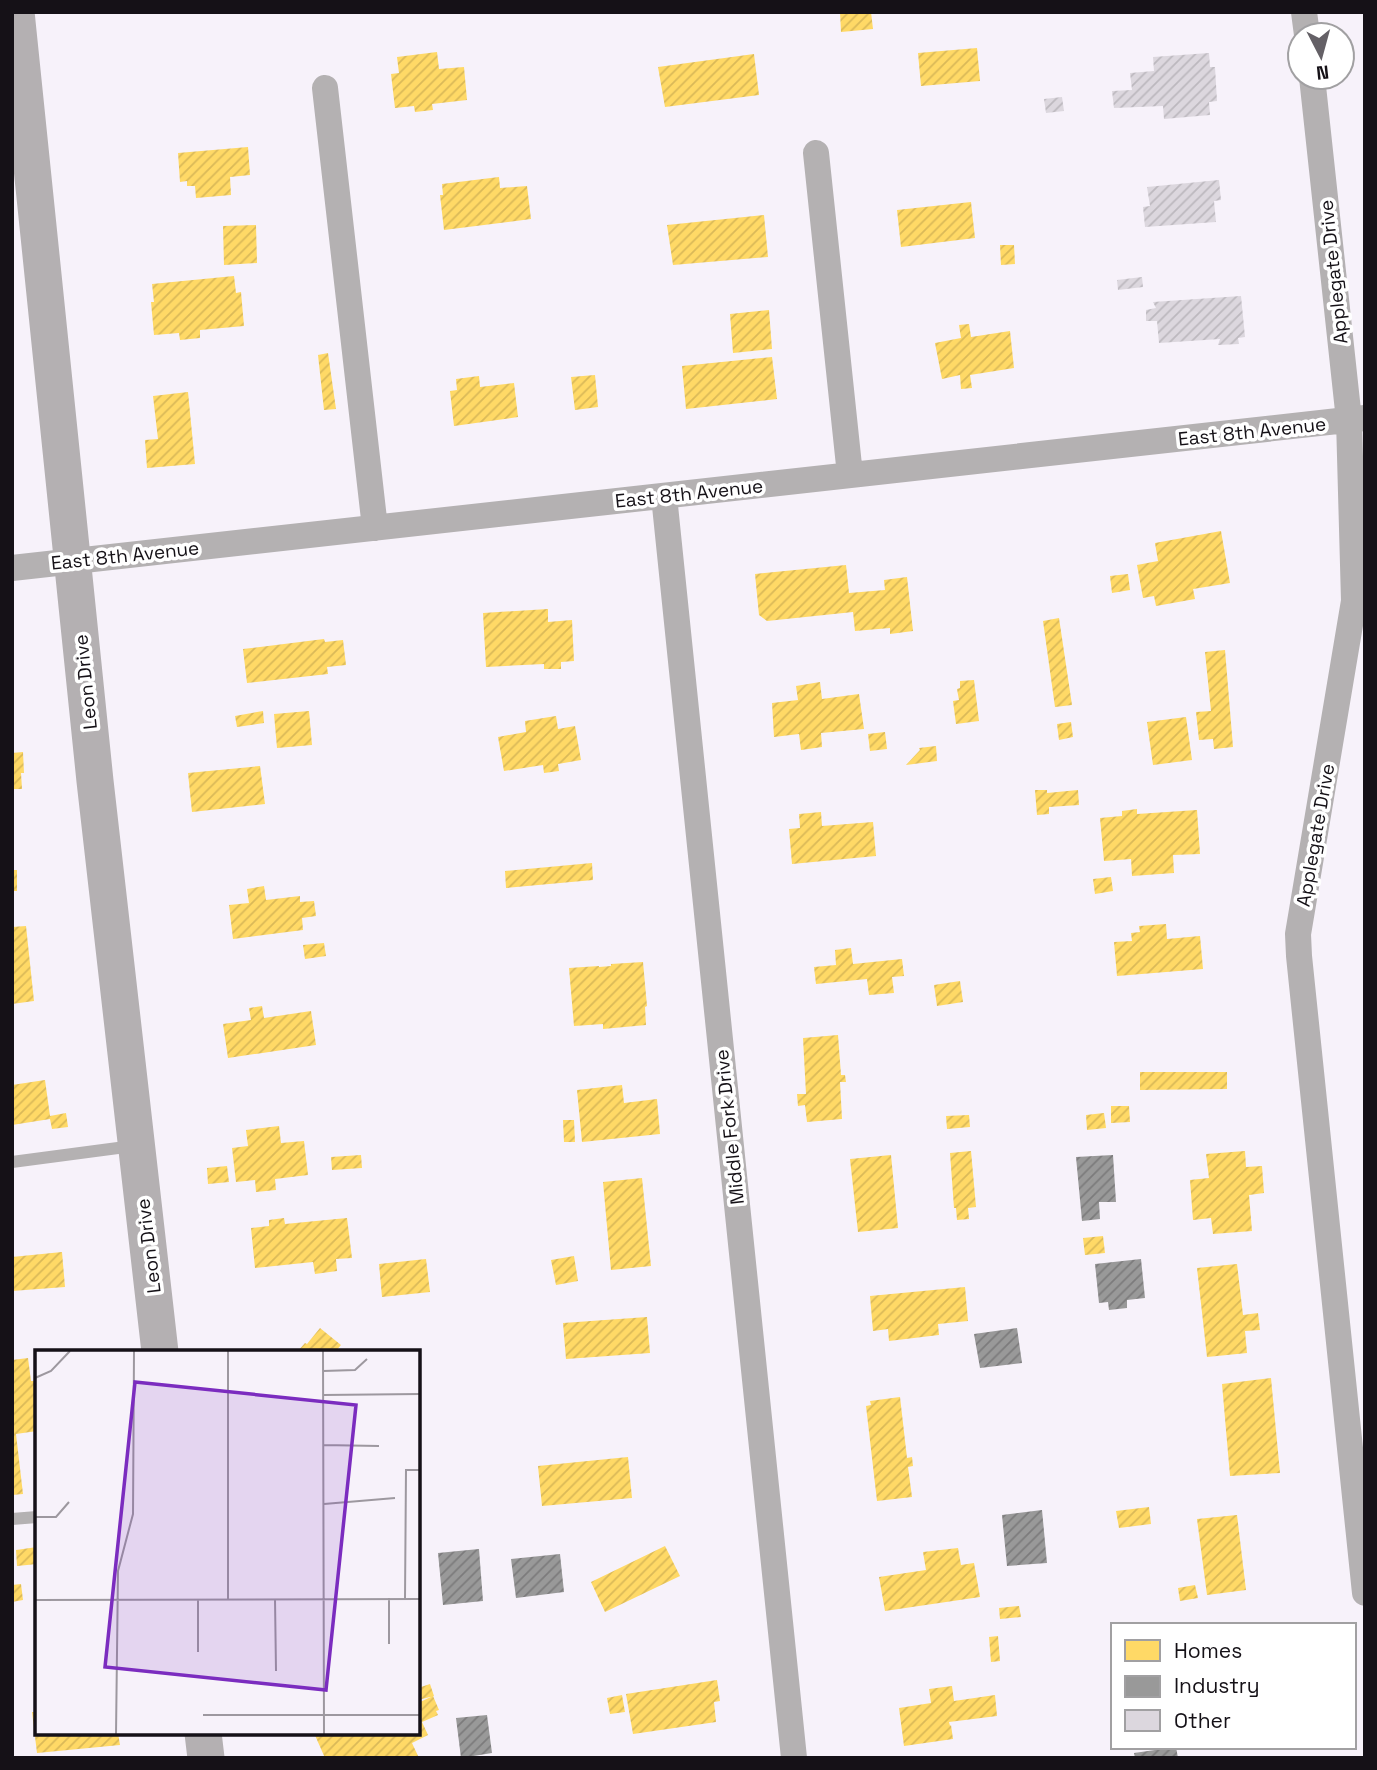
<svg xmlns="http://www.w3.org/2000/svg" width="1377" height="1770" font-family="'Space Grotesk',sans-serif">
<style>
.homes{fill:url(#homes-hatch)}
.industry{fill:url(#industry-hatch)}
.building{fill:url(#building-hatch)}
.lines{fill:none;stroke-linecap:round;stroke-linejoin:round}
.lane{stroke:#b4b1b2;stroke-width:12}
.street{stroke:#b4b1b2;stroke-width:26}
.secondary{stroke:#b4b0b2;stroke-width:37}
.labels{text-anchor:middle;stroke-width:7;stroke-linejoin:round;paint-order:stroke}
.street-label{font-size:19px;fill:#151117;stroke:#fff}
.inset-road{fill:none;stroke:#9d989f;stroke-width:2}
.view{fill:#7b2cbf;fill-opacity:0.15;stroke:#7b2cbf;stroke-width:3.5}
.inset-edge{fill:none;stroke:#151117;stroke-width:3.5}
</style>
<defs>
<pattern id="homes-hatch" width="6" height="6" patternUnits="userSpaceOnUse" patternTransform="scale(1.75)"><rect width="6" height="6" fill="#ffd966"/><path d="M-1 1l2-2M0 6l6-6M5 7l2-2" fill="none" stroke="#dab958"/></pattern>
<pattern id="industry-hatch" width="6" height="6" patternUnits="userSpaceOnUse" patternTransform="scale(1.75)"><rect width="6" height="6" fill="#999"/><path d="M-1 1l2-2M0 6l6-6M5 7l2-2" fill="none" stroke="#7c7b7c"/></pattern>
<pattern id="building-hatch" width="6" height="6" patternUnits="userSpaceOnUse" patternTransform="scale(1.75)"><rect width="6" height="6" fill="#dcd7de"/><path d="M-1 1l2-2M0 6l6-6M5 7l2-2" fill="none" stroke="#bcb8be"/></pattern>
</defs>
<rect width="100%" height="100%" fill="#f7f2fa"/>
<path class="homes" d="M840,12H871L873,29L841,32Z
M977,48L980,81L921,86L918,53Z
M437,52L439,69L464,67L467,100L432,104L433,110L415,112L414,106L395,108L391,74L399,73L397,57Z
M754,54L759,95L665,107L658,67Z
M248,147L250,175L230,177L231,195L196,198L195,186H187V181L180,182L178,153Z
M499,177L500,188L527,186L531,219L444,230L440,195H443L442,184Z
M971,202L975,238L901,247L897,210Z
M764,215L768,257L673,265L667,225Z
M256,225L257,263L224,265L223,226Z
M1000,245H1014L1015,264L1001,265Z
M234,276L236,293L241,292L244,326L200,330V338L180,340L179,333L154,335L151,302H154L152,284Z
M769,310L772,349L733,353L730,314Z
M969,324L971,337L1010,331L1014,368L970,375L972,388L961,389L960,375L942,379L935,343L961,338L959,325Z
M328,353L336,409L324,410L318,355Z
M772,357L777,399L686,409L682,366Z
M595,375L598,407L575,410L571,377Z
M479,376L480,387L514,383L518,417L454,426L450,391L457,390L456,379Z
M188,392L195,464L147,468L145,440L158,439L153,396Z
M1221,531L1230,583L1193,589L1195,599L1156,606L1154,596L1143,598L1137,565L1158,561L1155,543Z
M846,565L849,593L885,590L884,580L907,577L913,631L890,634V628L855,631L853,612L767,621L759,615L755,574Z
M1128,574L1130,590L1112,593L1110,576Z
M548,609V622L572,620L574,661L561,662V669H544V664L486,667L483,613Z
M1059,618L1072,705L1055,707L1043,621Z
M324,639L325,642L343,640L346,665L327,667L328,674L247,683L243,649Z
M1225,650L1233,747L1214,749L1213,739L1199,740L1196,712L1211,711L1205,652Z
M974,680L979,721L956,724L953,701L959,700L957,689L960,688V681Z
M820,682L822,699L859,694L864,729L821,733L822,747L801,750L799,734L774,737L772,703L798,700L796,686Z
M263,711L264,723L237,727L235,716Z
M309,711L312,745L277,748L274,714Z
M556,716L558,729L575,726L581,760L558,764L559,771L544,773L543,765L504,771L498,737L526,732L525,721Z
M1186,717L1192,760L1153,765L1147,722Z
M1071,722L1073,737L1059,740L1057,724Z
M885,732L887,749L870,751L868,734Z
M936,746L937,761L906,765L920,750L919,748Z
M23,752L24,773H21L22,789H12V753Z
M260,766L265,804L192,812L188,773Z
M1035,790H1047V793L1078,790L1079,805L1049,807V814L1037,815Z
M1137,809V814L1197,810L1200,854L1173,855L1174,873L1132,876L1131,859L1104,861L1100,818L1122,816V811Z
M821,812L822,826L873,822L876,856L792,864L789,829L800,828L799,814Z
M592,863L593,880L506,888L505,871Z
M12,870H17V891H12Z
M1111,877L1113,891L1095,894L1093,879Z
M264,886L266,900L300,896V902L314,901L316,916L302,918L303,930L233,939L229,905L249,903L247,889Z
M1166,924L1167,939L1200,936L1203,969L1117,976L1114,942L1132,941L1131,933L1140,932L1139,926Z
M26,926L34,1001L12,1004V927Z
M324,943L326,956L305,959L303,945Z
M851,948L853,964L902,959L904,976L892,977L894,993L869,995L867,979L816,984L814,967L836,965L835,950Z
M643,962L647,1006L645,1007L646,1025L603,1029V1024L574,1026L569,968L599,966V967L611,966V964Z
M960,981L963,1002L937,1006L934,985Z
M262,1006L264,1018L311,1011L316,1045L228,1058L223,1024L251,1020L249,1008Z
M838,1035L841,1075H845L846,1082H840L842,1119L807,1122L805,1105L798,1106L797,1094H806L803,1038Z
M1140,1072H1227V1089L1140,1090Z
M45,1080L50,1116L66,1113L68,1127L52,1129L50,1119L12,1125V1085Z
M622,1085L624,1103L657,1099L660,1134L582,1142L577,1090Z
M1111,1106H1129L1130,1122L1111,1123Z
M1104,1113L1106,1128L1087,1130L1086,1115Z
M969,1115L970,1127L947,1129L946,1116Z
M563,1120H574L575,1142H564Z
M279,1126L281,1143L304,1141L308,1175L275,1179L276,1190L256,1192L255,1180L236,1182L232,1148L248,1146L246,1130Z
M971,1151L976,1207L968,1208L969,1219L957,1220L956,1208H954L950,1153Z
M1245,1151L1246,1167L1262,1166L1264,1193L1249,1195L1252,1231L1213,1234L1211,1218L1193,1220L1190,1180L1209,1178L1206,1154Z
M361,1155L362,1168L332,1170L331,1157Z
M891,1155L898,1228L858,1232L850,1159Z
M227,1166L229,1182L208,1184L207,1168Z
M642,1178L651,1266L611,1270L603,1182Z
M284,1218L285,1224L347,1218L352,1258L336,1259L337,1271L315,1274L313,1262L255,1268L251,1228L269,1226V1220Z
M1103,1236L1105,1253L1085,1255L1083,1238Z
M62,1252L65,1287L12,1291V1257Z
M574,1256L578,1281L556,1285L551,1260Z
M426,1259L430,1292L382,1297L379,1264Z
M1237,1264L1243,1315L1258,1313L1260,1330L1245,1331L1247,1353L1207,1357L1197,1268Z
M965,1287L968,1321L938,1324L939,1335L889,1341L888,1329L873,1331L870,1296Z
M647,1317L650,1353L566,1359L563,1323Z
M320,1328L341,1345L335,1352H297L305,1343L307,1344Z
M28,1358L31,1381H37V1431L16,1434L23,1494L12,1495V1360Z
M1271,1378L1280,1473L1230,1476L1222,1384Z
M900,1397L907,1458L912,1457L913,1466L908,1467L912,1497L877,1501L866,1406L871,1405L870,1401Z
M628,1457L632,1498L542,1506L538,1466Z
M1149,1507L1151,1524L1119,1528L1116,1511Z
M1237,1515L1246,1590L1207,1595L1197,1519Z
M665,1546L680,1576L605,1612L591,1582Z
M37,1547V1564L17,1566L16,1550Z
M958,1548L961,1565L974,1563L980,1597L885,1611L879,1577L926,1570L923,1552Z
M21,1584L23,1600L12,1602V1585Z
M1195,1585L1198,1598L1180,1601L1178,1588Z
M1019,1606L1021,1617L1000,1619L999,1608Z
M998,1636L1000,1661L991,1662L989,1637Z
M717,1680L720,1701L714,1702L716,1722L633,1734L626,1694Z
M430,1684L434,1696L418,1700V1688Z
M952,1686L954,1701L995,1695L997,1716L949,1722L950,1726L951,1725L953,1739L904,1746L899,1708L931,1703L929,1689Z
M622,1695L625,1712L610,1714L607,1698Z
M433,1696L439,1710L436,1711L438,1715L422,1722L428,1735L412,1743L419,1758H325L314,1733H418V1703Z
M32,1712H37V1733H118L120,1745L37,1753Z"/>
<path class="industry" d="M1113,1155L1116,1202H1099L1100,1219L1082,1221L1076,1157Z
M1141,1259L1145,1298L1127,1300V1308L1109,1310L1108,1302L1099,1303L1095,1264Z
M1017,1328L1022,1363L980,1368L974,1334Z
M1042,1510L1047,1563L1007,1566L1002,1515Z
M479,1549L483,1601L443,1605L438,1553Z
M560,1554L564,1592L516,1598L511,1559Z
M487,1715L492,1753L461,1758L456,1718Z
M1176,1747L1178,1758H1135L1134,1753Z"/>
<path class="building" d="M1209,53L1210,67H1215L1217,101L1209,102L1210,115L1164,119L1163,106L1114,108L1112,91L1132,90L1130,73L1154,71L1153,57Z
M1062,97L1064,111L1046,113L1044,99Z
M1219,180L1221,200L1214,201L1216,222L1145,227L1143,207L1150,206L1147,187Z
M1142,277L1143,287L1118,290L1117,280Z
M1241,296L1245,337L1238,338L1239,344L1218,345L1220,339L1159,343L1157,321H1146V310L1156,308L1153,302Z"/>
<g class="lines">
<path class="lane" d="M12,1162L133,1146
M12,1519L37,1517"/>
<path class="street" d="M1304,12L1307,35
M1312,77L1349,420L1354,601L1298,934L1299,956L1365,1593
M325,88L375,528
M816,153L850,475
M664,496L794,1758
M12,568L1365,418"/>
<path class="secondary" d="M16,12L95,781L160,1352
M203,1733L206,1758"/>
</g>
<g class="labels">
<g class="street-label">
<text transform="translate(1333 272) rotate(-96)" y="7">Applegate Drive</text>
<text transform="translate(1252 431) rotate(-6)" y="7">East 8th Avenue</text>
<text transform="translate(689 493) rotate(-6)" y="7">East 8th Avenue</text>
<text transform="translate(125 555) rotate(-6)" y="7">East 8th Avenue</text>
<text transform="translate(85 682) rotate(-96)" y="7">Leon Drive</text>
<text transform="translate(1315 835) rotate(-80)" y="7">Applegate Drive</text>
<text transform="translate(729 1127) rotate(-96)" y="7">Middle Fork Drive</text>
<text transform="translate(148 1246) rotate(-97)" y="7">Leon Drive</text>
</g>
</g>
<g transform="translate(35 1350)">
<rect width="385" height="385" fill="#f7f2fa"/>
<path class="inset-road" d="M288,1L289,384M288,21L320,20L332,9M0,28L16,21L35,1M288,45L385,44M288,95L344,96M289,154L360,148M0,167H21L34,152M354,248V294M163,249V302M193,249V1M240,249L241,321M370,249L371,120H385M0,250L385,249M168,365H385M81,384L83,221L98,164L99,1"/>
<path class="view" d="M100,32L321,55L291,340L70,317Z"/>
<rect width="385" height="385" class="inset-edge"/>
</g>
<rect width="1377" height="1770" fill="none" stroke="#151117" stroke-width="28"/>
<rect x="1111" y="1623" width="245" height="126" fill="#ffffff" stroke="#a1a0a2" stroke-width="2"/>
<rect x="1125" y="1640" width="35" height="21" fill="#ffd966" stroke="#a1a0a2" stroke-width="2"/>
<text x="1174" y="1658" font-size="21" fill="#151117">Homes</text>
<rect x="1125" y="1676" width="35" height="21" fill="#999999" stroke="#a1a0a2" stroke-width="2"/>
<text x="1174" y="1693" font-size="21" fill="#151117">Industry</text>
<rect x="1125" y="1710" width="35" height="21" fill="#dcd7de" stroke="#a1a0a2" stroke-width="2"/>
<text x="1174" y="1728" font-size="21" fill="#151117">Other</text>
<g transform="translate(1321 56) rotate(174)"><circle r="33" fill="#ffffff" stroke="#a1a0a2" stroke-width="2"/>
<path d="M0-5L12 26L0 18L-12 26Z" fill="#646066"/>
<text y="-10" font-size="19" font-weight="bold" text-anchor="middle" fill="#151117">N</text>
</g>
</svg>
